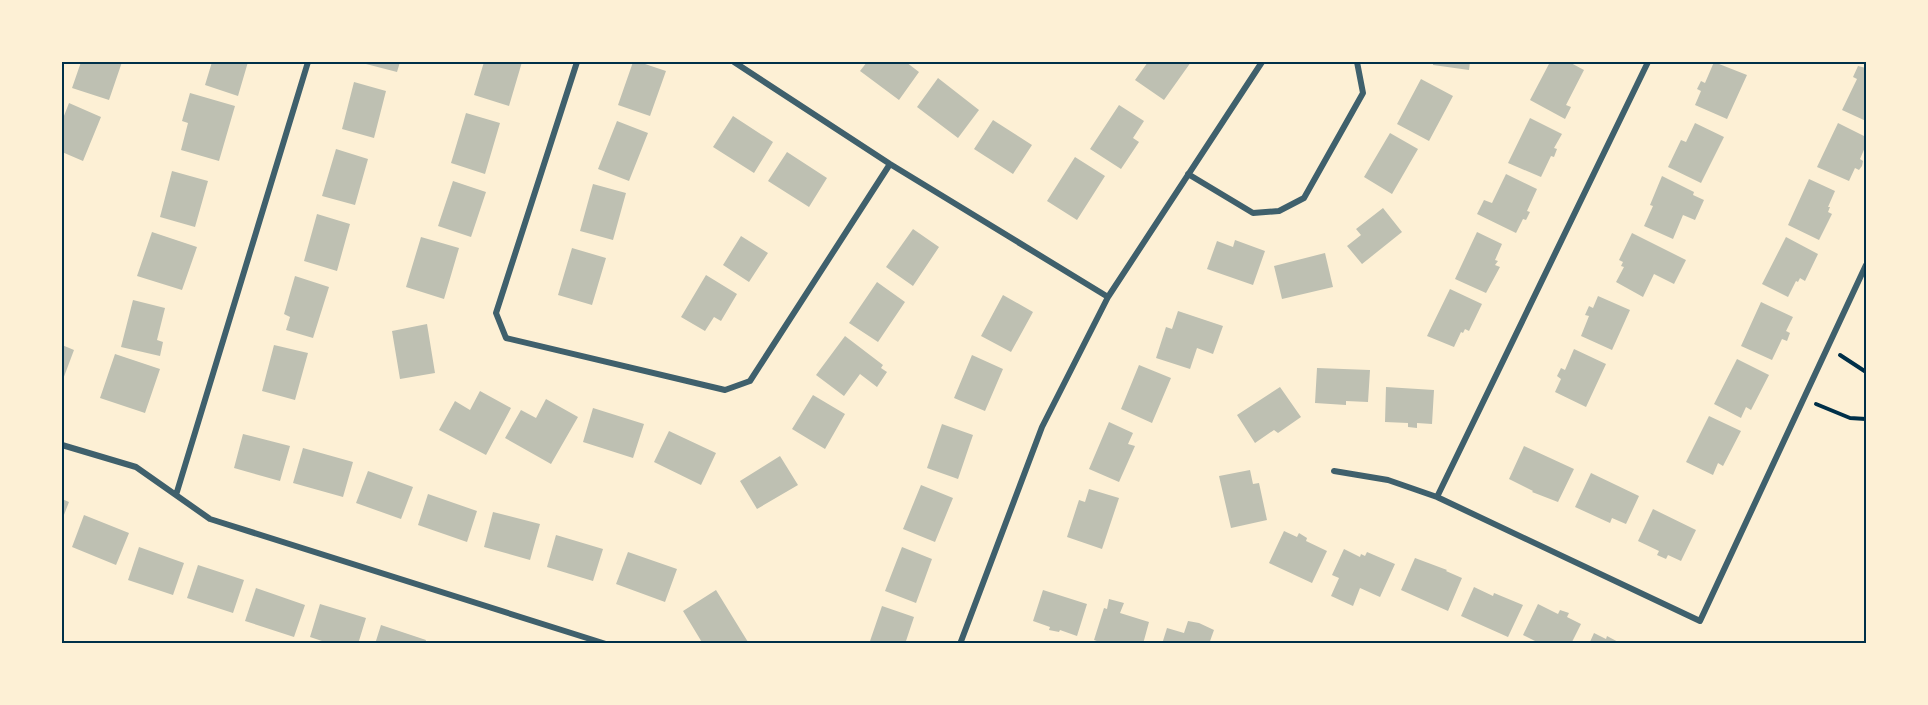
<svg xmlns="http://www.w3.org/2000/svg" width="1928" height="705" font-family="'Source Sans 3',sans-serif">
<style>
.building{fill:#bec0b2}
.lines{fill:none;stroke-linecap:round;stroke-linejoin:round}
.path{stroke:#003049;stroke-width:4}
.minor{stroke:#3f606c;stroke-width:6}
.neatline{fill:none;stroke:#003049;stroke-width:2}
</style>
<rect width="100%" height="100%" fill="#fdf0d5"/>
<path class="building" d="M81,62H122L109,100L72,88Z
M212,62H248L238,96L205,85Z
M366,62H400L397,72L366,64Z
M484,62H522L509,106L474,95Z
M633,62H639L666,71L650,116L618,105Z
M867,62H906L919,72L899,100L860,71Z
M1148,62H1191L1164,100L1135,80Z
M1433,62H1470L1469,70L1433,65Z
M1550,62H1569L1584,70L1566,105L1571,107L1565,119L1530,100Z
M1714,62L1747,75L1727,119L1695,105L1701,91L1697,89L1701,81L1705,83Z
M1858,66L1866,68V121L1842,110L1857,79L1853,77Z
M938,78L979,110L958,138L917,107Z
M1421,79L1453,96L1429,141L1397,124Z
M354,82L386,91L374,138L342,129Z
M190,93L235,106L219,161L181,150L188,123L182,121Z
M69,103L101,117L83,161L62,152V121Z
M1119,105L1144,121L1133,138L1139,142L1121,169L1090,149Z
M466,113L500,123L485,174L451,163Z
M733,116L773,142L754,173L713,147Z
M1530,118L1562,134L1554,148L1557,149L1554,157L1551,156L1541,177L1508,163Z
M993,120L1032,145L1013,174L974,149Z
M617,121L648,133L629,181L598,169Z
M1695,123L1724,137L1701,183L1668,167L1681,140L1686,142Z
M1838,123L1866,137V145L1860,159L1863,161L1862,166L1859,170L1855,168L1849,181L1817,167Z
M1390,133L1418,149L1392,194L1364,177Z
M336,149L368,159L355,205L322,196Z
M787,152L827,178L809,207L768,181Z
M1075,157L1105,176L1077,220L1047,201Z
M172,171L208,181L195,227L160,217Z
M1506,174L1537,189L1527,211L1530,212L1526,220L1523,219L1516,233L1477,214L1484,200L1492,203Z
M1662,176L1694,192L1693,195L1704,200L1695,220L1683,215L1673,239L1644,226L1653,206L1650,205Z
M1809,179L1835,191L1828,207H1830L1828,212L1832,214L1819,240L1788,225Z
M453,181L486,192L471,237L438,226Z
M593,184L626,193L613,240L580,231Z
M1383,208L1402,232L1362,264L1347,246L1361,235L1356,229Z
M317,214L350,224L337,271L304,261Z
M913,229L939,247L913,286L886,267Z
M152,232L197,247L182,290L137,276Z
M1477,232L1502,244L1495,260L1498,261L1495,265L1500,267L1486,293L1455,279Z
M1632,233L1686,260L1674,284L1654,274L1643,297L1616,282L1624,267L1621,266L1623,262L1619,260Z
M741,236L768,253L749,282L723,265Z
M421,237L459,248L444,299L406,287Z
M1786,237L1818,254L1805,281L1800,278L1798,282L1796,281L1788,297L1762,284Z
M1235,240L1265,251L1253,285L1207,269L1217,241L1233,247Z
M572,248L606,258L592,305L558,295Z
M1325,253L1333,287L1282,299L1274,266Z
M706,275L737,294L721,321L714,317L705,331L681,317Z
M295,276L329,287L313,338L286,330L290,317L284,314Z
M877,282L905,302L878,342L849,323Z
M1450,289L1482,304L1469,331L1465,329L1463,333L1461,332L1454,347L1427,336Z
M1003,295L1033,312L1011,352L981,336Z
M1598,296L1630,310L1612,350L1581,336L1589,316L1585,315L1589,306L1593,308Z
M133,300L165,308L157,340L163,342L160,356L121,347Z
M1761,302L1793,317L1786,331L1790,333L1787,341L1782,339L1772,360L1741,346Z
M1178,311L1223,326L1213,354L1197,348L1190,369L1156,358L1166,327L1172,329Z
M427,324L435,373L400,379L392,331Z
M845,336L883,365L881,368L887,372L877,387L860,374L844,396L816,375Z
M62,345L74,350L62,382Z
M274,345L308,353L295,400L262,391Z
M1574,349L1606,364L1586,407L1555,392L1561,379L1557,376L1561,368L1565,370Z
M115,354L160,369L145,413L100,398Z
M972,355L1003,369L985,411L954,398Z
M1737,359L1769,375L1751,410L1746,407L1741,418L1714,404Z
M1139,365L1171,378L1152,423L1121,409Z
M1317,368L1370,370L1368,402L1346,401V405L1315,403Z
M1280,387L1301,417L1278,433L1274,430L1255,443L1237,415Z
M1386,387L1434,390L1432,424L1417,423V428L1408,427V423L1385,422Z
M480,391L511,408L486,455L439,430L455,401L470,410Z
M813,395L845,414L825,449L792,429Z
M546,399L578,417L551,464L505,438L521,410L536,418Z
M593,408L644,424L633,458L583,442Z
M1709,416L1741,431L1723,466L1718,463L1713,475L1686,462Z
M1109,422L1133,433L1128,444L1135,446L1119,482L1089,469Z
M942,424L973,435L958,479L927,468Z
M669,431L716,453L701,485L654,462Z
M243,434L290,446L280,481L234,468Z
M1524,446L1574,469L1558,502L1532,492L1533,491L1509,479Z
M303,448L353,462L343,497L293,483Z
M780,456L798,485L757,509L740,481Z
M1250,470L1253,484L1259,483L1267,520L1231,528L1219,476Z
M368,471L413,487L401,519L356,503Z
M1591,473L1639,496L1626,524L1612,518L1610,523L1575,507Z
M921,485L953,498L935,542L903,529Z
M1089,489L1119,498L1102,549L1067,537L1079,500L1085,502Z
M428,494L477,511L467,542L418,525Z
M62,499L69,502L62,520Z
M1653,509L1696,530L1681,561L1668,555L1666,559L1657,555L1659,551L1638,541Z
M493,512L540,524L530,560L484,547Z
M84,515L129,533L116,565L72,547Z
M1284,531L1297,537L1299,533L1307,538L1306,541L1327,551L1312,583L1269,563Z
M556,535L603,549L593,581L547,567Z
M139,547L184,563L173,595L128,580Z
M902,547L932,559L916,603L885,591Z
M1344,549L1360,557L1361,554L1365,556L1367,552L1395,564L1380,597L1360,588L1353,606L1331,596L1339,578L1332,575Z
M628,552L677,569L665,602L616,584Z
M1415,558L1447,570L1446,571L1462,578L1448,611L1401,590Z
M198,565L244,580L233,613L187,598Z
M1474,587L1493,596L1494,593L1523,605L1508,637L1461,616Z
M256,588L305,605L294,637L245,621Z
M716,590L748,642L746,644H703L683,611Z
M1043,590L1087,604L1077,636L1060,630L1059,632L1049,630L1050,627L1033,621Z
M1109,599L1124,603L1120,613L1149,622L1143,644H1105L1094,640L1104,608L1107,609Z
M320,604L366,618L358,644H331L310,637Z
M1538,604L1558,614L1560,610L1569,613L1567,617L1581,624L1571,644H1541L1523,635Z
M882,606L914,617L905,644H869Z
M1188,621L1199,623L1214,630L1209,644H1162L1167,628L1184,633Z
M381,625L426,640L425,644H375Z
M1594,633L1606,639L1607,636L1622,644H1589Z"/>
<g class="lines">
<path class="path" d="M1840,355L1866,372
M1816,404L1850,418L1866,419"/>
<path class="minor" d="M577,62L496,313L506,338L725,390L750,381L890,164
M734,62L890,164L1108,297
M1188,174L1253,213L1279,211L1304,198L1363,93L1357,62
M62,445L136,467L210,519L606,644
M1334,471L1388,480L1437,497L1700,621L1866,265
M176,495L308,62
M1437,497L1648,62
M960,644L1042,427L1108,297L1262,62"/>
</g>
<rect width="1928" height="705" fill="none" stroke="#fdf0d5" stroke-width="126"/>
<rect x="63" y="63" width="1802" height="579" class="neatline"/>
</svg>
